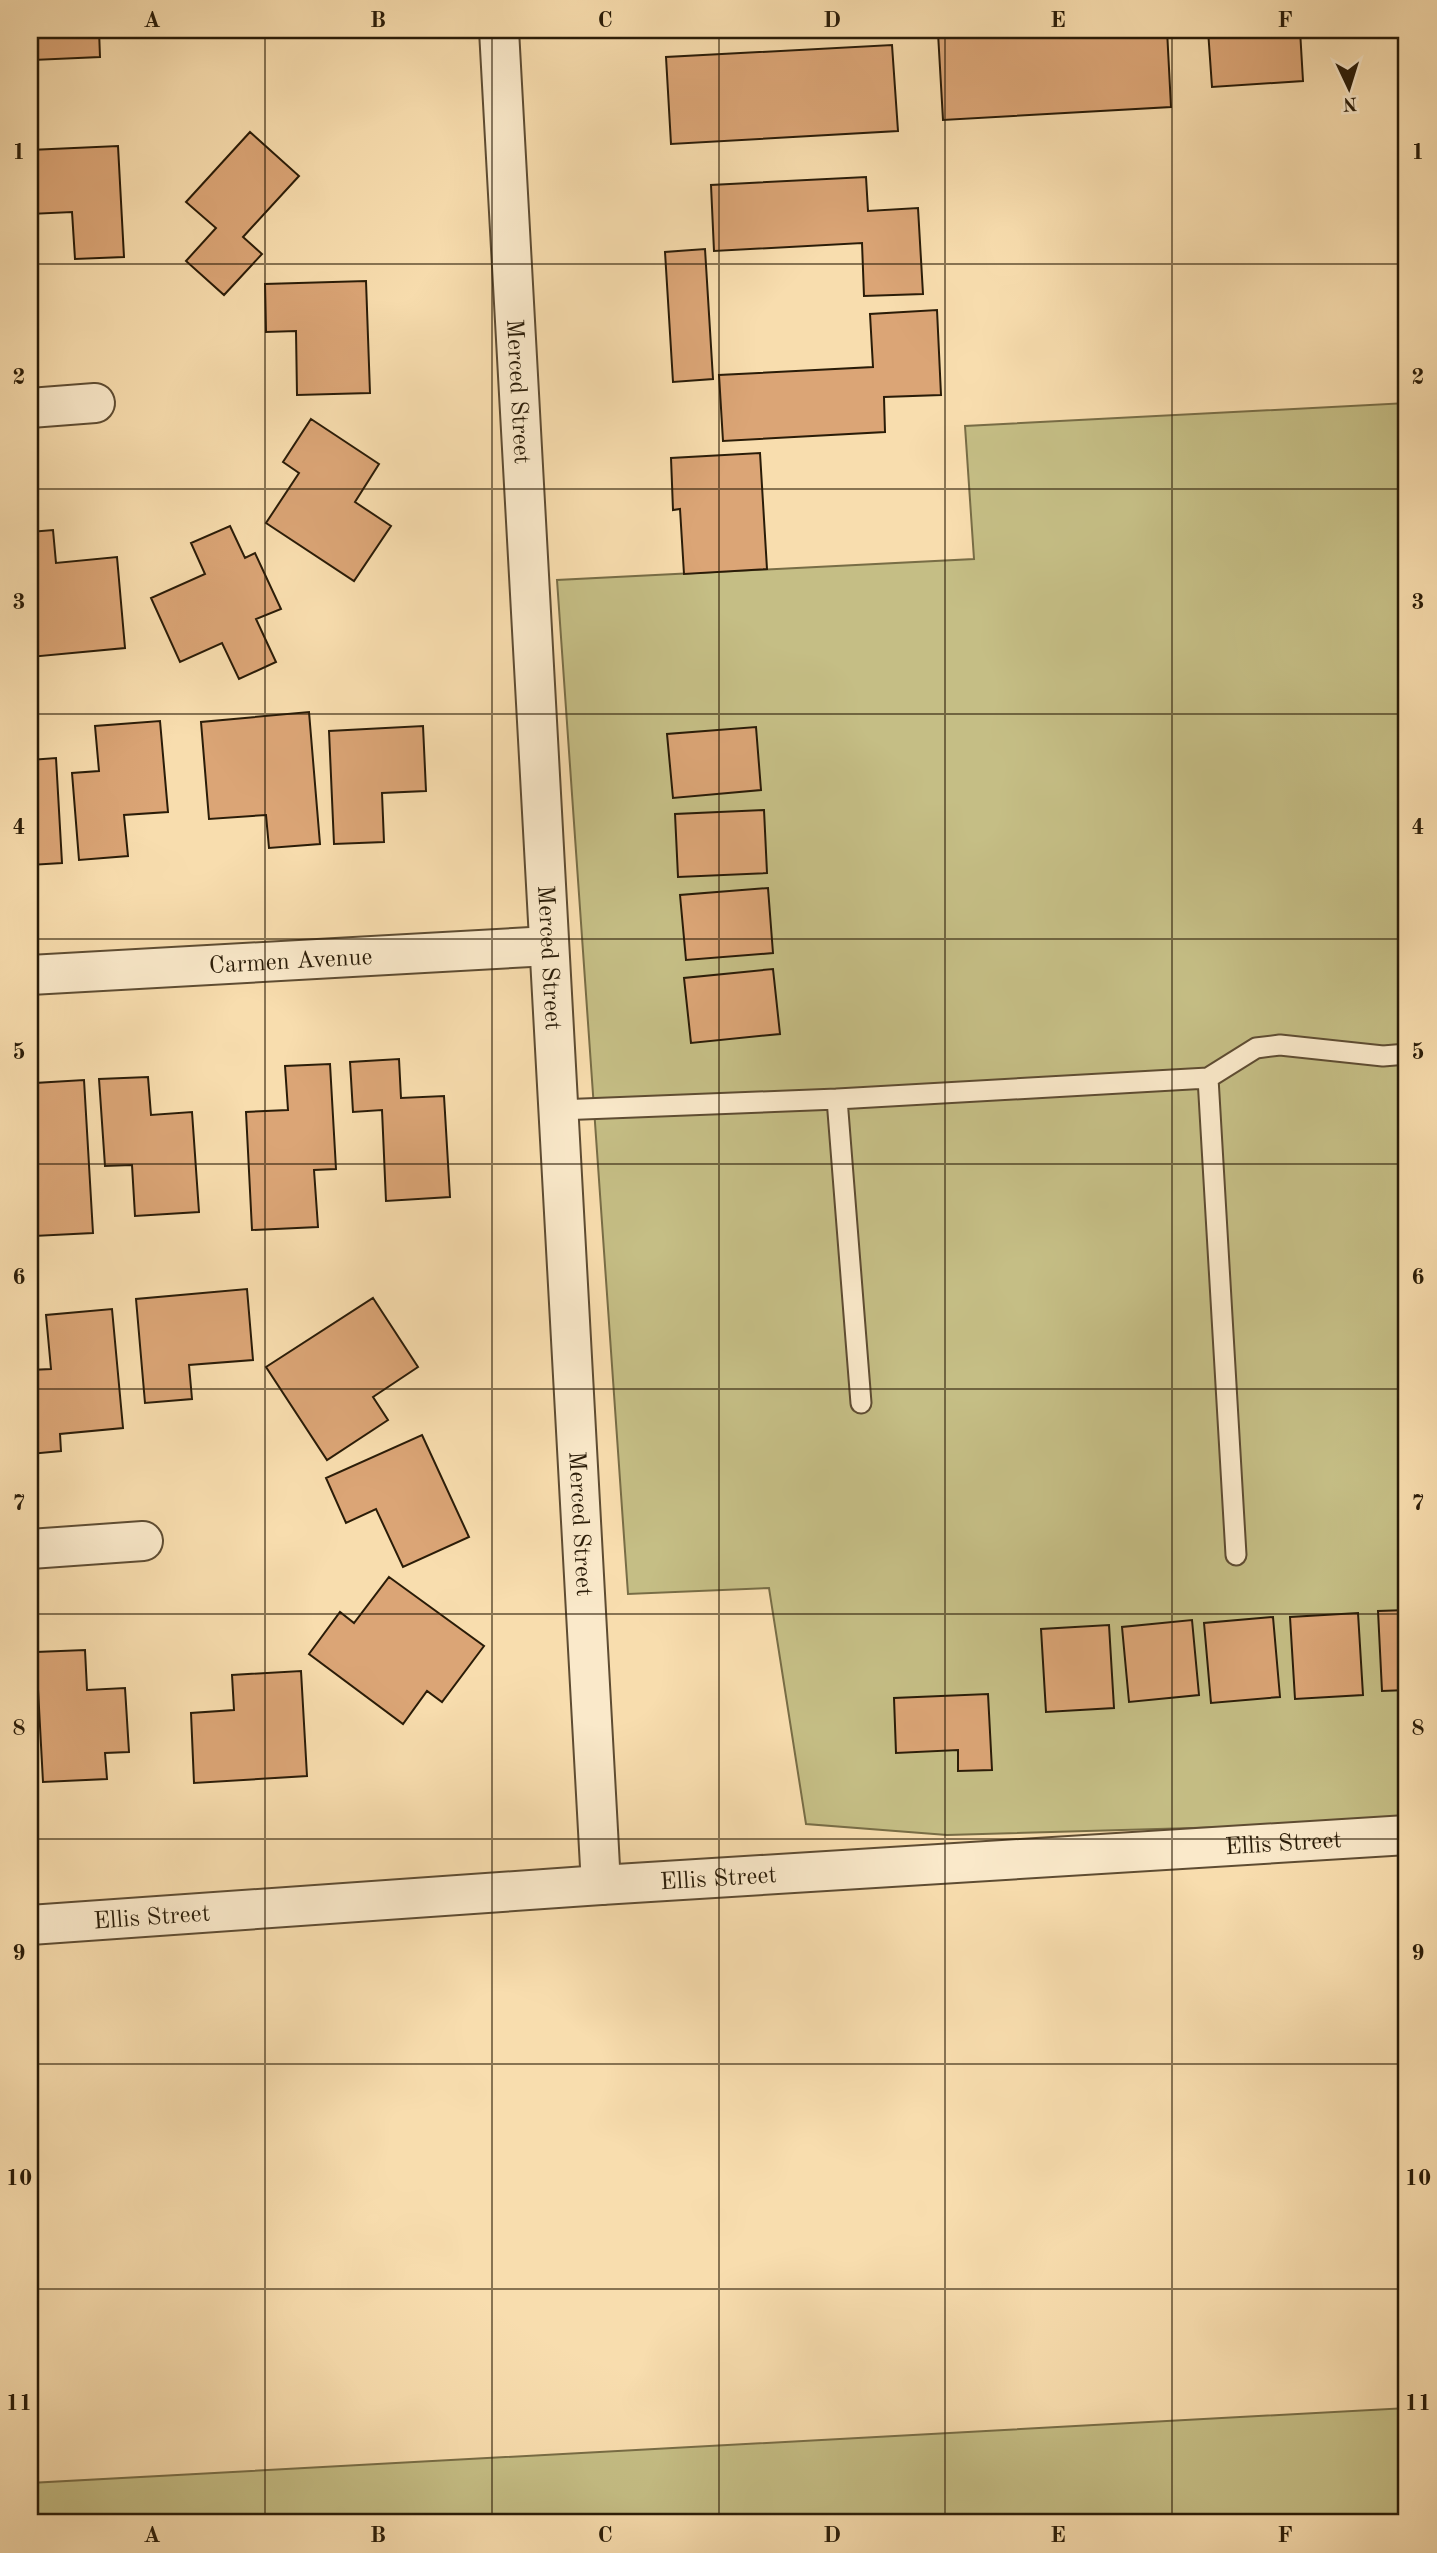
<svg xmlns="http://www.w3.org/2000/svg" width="1437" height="2553" font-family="'Old Standard TT',serif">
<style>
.green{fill:#c5be85;stroke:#786d46;stroke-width:2}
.building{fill:#dba576;stroke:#2a1c08;stroke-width:2}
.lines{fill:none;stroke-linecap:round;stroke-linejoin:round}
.lane-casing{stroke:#5e4c32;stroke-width:23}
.street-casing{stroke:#5e4c32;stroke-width:42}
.lane{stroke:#fae9ca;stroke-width:19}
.street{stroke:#fae9ca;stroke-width:38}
.grid{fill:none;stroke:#2a1c08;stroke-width:2;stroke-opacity:0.55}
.labels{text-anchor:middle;stroke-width:5;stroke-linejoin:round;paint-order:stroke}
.street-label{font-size:24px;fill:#2a1c08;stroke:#fae9ca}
.neatline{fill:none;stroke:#2a1c08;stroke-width:2.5}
.grid-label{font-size:23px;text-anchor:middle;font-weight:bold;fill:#2a1c08}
</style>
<rect width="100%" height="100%" fill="#f8ddae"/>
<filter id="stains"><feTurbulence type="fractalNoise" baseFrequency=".00286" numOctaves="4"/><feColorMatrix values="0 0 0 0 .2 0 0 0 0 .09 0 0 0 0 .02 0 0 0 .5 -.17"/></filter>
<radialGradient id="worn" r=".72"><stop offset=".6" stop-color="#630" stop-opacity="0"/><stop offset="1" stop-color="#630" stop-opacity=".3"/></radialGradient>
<path class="green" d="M1407,403V1873L1403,1822L947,1835L806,1824L769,1588L628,1594L557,580L974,559L965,426Z
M1407,2408V2523H30V2483Z"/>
<path class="building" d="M32,30H99L100,57L33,60Z
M994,30H1167L1171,107L943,120L938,33Z
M1208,30H1300L1303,81L1212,87Z
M892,45L898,131L671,144L666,57Z
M250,132L299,176L243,237L262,254L224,295L186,261L216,228L186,202Z
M118,146L124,257L75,259L72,212L30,214V150Z
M866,177L868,211L918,208L923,294L864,296L862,243L714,251L711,185Z
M705,249L713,379L673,382L665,252Z
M366,281L370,393L297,395L296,331L266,332L265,284Z
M937,310L941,395L884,397L885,432L723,441L719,375L873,367L870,314Z
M311,419L379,464L355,502L391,526L354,581L266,523L299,473L283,462Z
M760,453L767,569L684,574L680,509L673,510L671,458Z
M230,526L245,558L255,553L281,609L256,619L276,662L239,679L222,643L180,662L151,598L205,574L191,543Z
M53,530L56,563L117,557L125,648L30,657V532Z
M309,712L320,844L269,848L266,815L209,819L201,722Z
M160,721L168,812L124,815L128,856L79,860L72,773L99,771L95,726Z
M423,726L426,791L382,793L384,842L334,844L329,731Z
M756,727L761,790L673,798L667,734Z
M56,758L62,863L30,865V760Z
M764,810L767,873L678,877L675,814Z
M768,888L773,953L686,960L680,895Z
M773,969L780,1034L691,1043L684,978Z
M399,1059L401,1098L444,1096L450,1197L386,1201L382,1110L353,1112L350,1062Z
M330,1064L336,1169L314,1170L318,1227L252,1230L246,1112L288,1110L285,1066Z
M148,1077L151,1115L192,1112L199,1212L135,1216L132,1165L105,1166L99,1079Z
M84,1080L93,1233L34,1236L32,1214L30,1215V1119L37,1118L35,1083Z
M247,1289L253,1360L189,1365L192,1399L145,1403L136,1299Z
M373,1298L418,1367L373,1397L388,1420L327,1460L266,1367Z
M112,1309L123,1428L60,1434L61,1451L30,1454V1370L51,1369L46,1315Z
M422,1435L469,1537L403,1567L376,1509L346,1523L326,1478Z
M389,1577L484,1646L442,1702L427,1691L403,1724L309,1654L340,1612L354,1623Z
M1407,1610V1690L1382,1691L1378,1611Z
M1358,1613L1363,1695L1295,1699L1290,1617Z
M1273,1617L1280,1697L1211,1703L1204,1623Z
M1192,1620L1199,1695L1129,1702L1122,1627Z
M1109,1625L1114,1708L1046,1712L1041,1629Z
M85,1650L87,1690L125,1688L129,1752L105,1753L107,1779L43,1782L36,1652Z
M301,1671L307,1776L194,1783L191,1713L234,1710L232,1675Z
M988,1694L992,1770L958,1771V1750L896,1753L894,1698Z"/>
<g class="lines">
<defs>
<path id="lane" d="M1208,1078L1256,1048L1280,1045L1383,1056L1407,1054
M837,1099L861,1403
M558,1110L837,1099L1208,1078L1236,1555"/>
<g id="street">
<path id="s1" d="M499,30L601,1885"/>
<path d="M30,408L95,403"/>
<path id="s2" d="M30,975L549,946"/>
<path d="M30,1549L143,1541"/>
<path id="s3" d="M30,1925L601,1885L1407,1835"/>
</g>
</defs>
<use href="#lane" class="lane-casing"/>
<use href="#street" class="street-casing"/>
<use href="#lane" class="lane"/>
<use href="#street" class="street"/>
</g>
<path class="grid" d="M265,30V2523M492,30V2523M719,30V2523M945,30V2523M1172,30V2523M30,264H1407M30,489H1407M30,714H1407M30,939H1407M30,1164H1407M30,1389H1407M30,1614H1407M30,1839H1407M30,2064H1407M30,2289H1407"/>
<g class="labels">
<g class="street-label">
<text dy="8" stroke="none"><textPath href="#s1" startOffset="362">Merced Street</textPath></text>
<text dy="8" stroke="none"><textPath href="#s1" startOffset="929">Merced Street</textPath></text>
<text dy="8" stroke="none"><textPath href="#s2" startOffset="261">Carmen Avenue</textPath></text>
<text dy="8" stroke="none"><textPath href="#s1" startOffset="1496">Merced Street</textPath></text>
<text dy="8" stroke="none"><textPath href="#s3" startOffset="1256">Ellis Street</textPath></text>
<text dy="8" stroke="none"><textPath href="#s3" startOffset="690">Ellis Street</textPath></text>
<text dy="8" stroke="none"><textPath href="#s3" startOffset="122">Ellis Street</textPath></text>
</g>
</g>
<rect width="1437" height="2553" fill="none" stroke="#f8ddae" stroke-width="77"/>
<g transform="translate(1349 88) rotate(176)" stroke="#fae9ca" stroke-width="5" paint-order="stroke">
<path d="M0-5L12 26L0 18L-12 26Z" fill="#2a1c08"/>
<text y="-10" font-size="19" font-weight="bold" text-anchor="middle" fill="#2a1c08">N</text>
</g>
<rect x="38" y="38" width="1360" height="2476" class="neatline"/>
<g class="grid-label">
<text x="152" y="27">A</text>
<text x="378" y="27">B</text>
<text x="605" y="27">C</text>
<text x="832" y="27">D</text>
<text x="1058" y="27">E</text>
<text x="1285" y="27">F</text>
<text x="19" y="159">1</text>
<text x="1418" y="159">1</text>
<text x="19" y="384">2</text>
<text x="1418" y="384">2</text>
<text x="19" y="609">3</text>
<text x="1418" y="609">3</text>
<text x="19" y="834">4</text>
<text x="1418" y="834">4</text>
<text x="19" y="1059">5</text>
<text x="1418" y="1059">5</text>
<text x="19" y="1284">6</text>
<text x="1418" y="1284">6</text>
<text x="19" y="1510">7</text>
<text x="1418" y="1510">7</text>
<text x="19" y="1735">8</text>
<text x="1418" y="1735">8</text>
<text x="19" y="1960">9</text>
<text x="1418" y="1960">9</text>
<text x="19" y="2185">10</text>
<text x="1418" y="2185">10</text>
<text x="19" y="2410">11</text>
<text x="1418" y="2410">11</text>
<text x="152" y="2542">A</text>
<text x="378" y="2542">B</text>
<text x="605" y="2542">C</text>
<text x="832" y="2542">D</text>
<text x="1058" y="2542">E</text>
<text x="1285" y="2542">F</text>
</g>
<rect width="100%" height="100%" filter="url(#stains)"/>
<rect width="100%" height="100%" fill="url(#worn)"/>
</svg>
